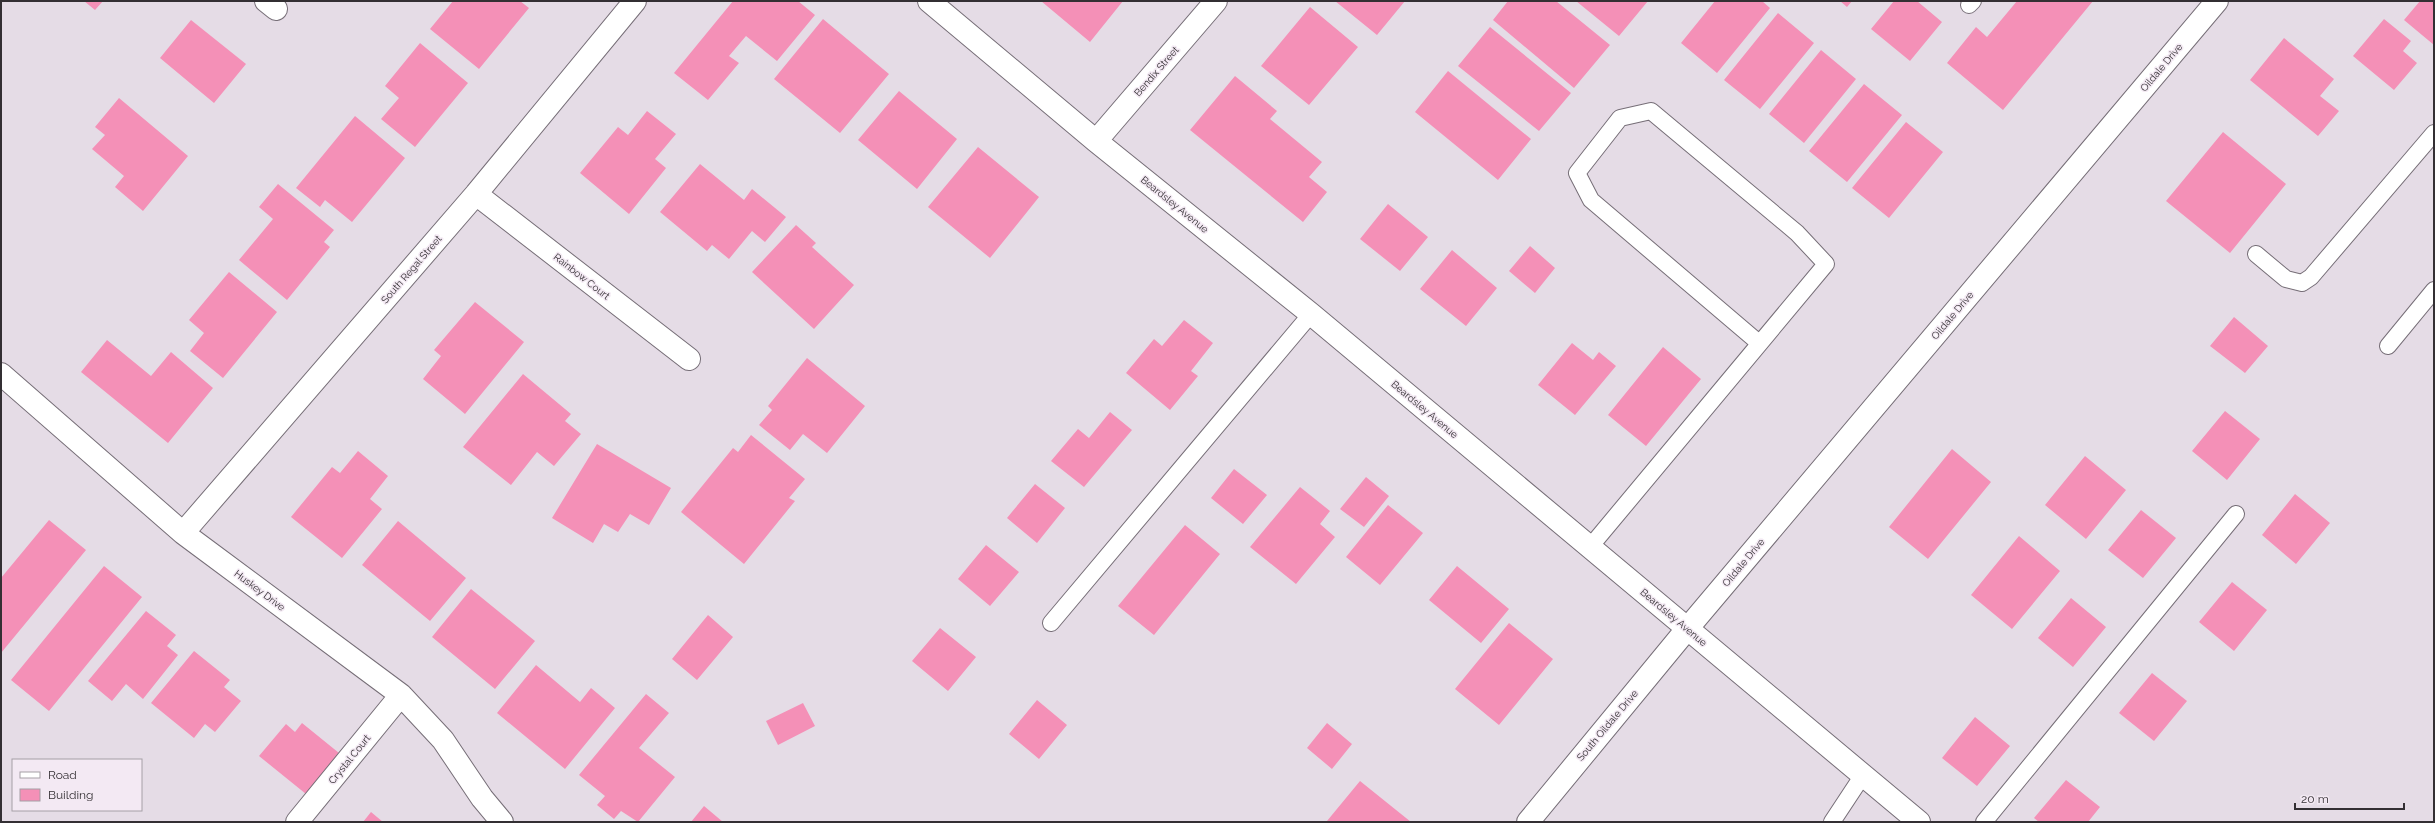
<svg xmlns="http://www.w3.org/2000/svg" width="2435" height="823" font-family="Raleway,sans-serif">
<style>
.building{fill:#f490b7}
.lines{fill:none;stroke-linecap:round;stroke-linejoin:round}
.service-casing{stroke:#766e77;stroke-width:18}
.minor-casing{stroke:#766e77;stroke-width:24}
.tertiary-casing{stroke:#766e77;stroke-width:24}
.service{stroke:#fff;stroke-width:16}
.minor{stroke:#fff;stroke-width:22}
.tertiary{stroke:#fff;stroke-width:22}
.labels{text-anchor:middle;stroke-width:3;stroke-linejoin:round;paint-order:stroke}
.street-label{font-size:10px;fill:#332f33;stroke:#f3e9f3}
</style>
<rect width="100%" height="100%" fill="#e5dce6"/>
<path class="building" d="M84,1H103L95,10Z
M453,1H520L529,8L479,69L430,29Z
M733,1H798L815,15L777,61L746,36L729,56L739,63L708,100L674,73Z
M1041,1H1123L1090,42Z
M1335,1H1405L1377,35Z
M1508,1H1556L1610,45L1574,88L1493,20Z
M1576,1H1648L1619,36Z
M1715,1H1762L1770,8L1717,73L1681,43Z
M1840,1H1852L1847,7Z
M1894,1H1917L1942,22L1910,61L1871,29Z
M2017,1H2093L2003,110L1947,63L1976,27L1987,37Z
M2420,1H2434V45L2404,20Z
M1310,7L1358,47L1309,105L1261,66Z
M1778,13L1814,43L1760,109L1724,80Z
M823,19L889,74L840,133L774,79Z
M2384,19L2411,41L2403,51L2417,63L2394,90L2353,56Z
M191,20L246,64L214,103L160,58Z
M1490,27L1571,93L1539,131L1458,66Z
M2284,38L2334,79L2320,96L2339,111L2318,136L2250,80Z
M420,43L468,83L415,147L381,119L399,98L385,86Z
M1821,50L1856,79L1804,143L1769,114Z
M1448,71L1531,139L1498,180L1415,112Z
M1235,76L1277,111L1270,119L1322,162L1309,177L1327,192L1303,222L1190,130Z
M1864,84L1902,115L1847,182L1809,151Z
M899,91L957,139L917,189L858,140Z
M119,98L188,156L143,211L115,187L124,176L92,149L105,135L95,127Z
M647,111L676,134L655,159L666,168L629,214L580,173L618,127L628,135Z
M355,116L405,158L352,222L325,200L320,207L296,188Z
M1906,122L1943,152L1889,218L1852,188Z
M2223,132L2286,184L2230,253L2166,201Z
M978,147L1039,197L990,258L928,207Z
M700,164L744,200L752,189L786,217L765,242L752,231L729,259L712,245L707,251L660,212Z
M278,184L334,230L324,242L330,247L287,300L239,260L273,219L259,207Z
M1388,204L1428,237L1400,271L1360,239Z
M796,225L816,243L812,247L854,285L814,329L752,272Z
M1530,246L1555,268L1535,293L1509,271Z
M1452,250L1497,288L1466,326L1420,289Z
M229,272L277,312L223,378L190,351L204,333L189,320Z
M475,302L524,342L465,414L423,379L441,356L434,350Z
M2234,317L2268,346L2245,373L2210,346Z
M1184,320L1213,343L1191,371L1198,376L1170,410L1126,373L1154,339L1162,346Z
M107,340L151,376L171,352L213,388L168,443L81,372Z
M1572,343L1593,360L1599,352L1616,366L1575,415L1538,385Z
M1663,347L1701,379L1646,446L1608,415Z
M807,358L865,406L827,453L803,434L790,450L759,425L772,410L768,406Z
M523,374L571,414L565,421L581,434L554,466L537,452L511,485L463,447Z
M2225,411L2260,439L2227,480L2192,451Z
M1110,412L1132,430L1084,487L1051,461L1078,429L1089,438Z
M751,435L805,479L789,498L795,501L744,564L681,512L733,448L738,452Z
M597,444L671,488L649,525L630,514L618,532L604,524L593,543L552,518Z
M1952,449L1991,482L1928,559L1889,527Z
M358,451L388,476L370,499L382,509L342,558L291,517L332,467L340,473Z
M2085,456L2126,490L2086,539L2045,505Z
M1234,469L1267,495L1243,524L1211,498Z
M1366,477L1389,496L1364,527L1340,509Z
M1035,484L1065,508L1037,543L1007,518Z
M1300,487L1330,511L1320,524L1335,537L1296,584L1250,547Z
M2295,494L2330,523L2296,564L2262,535Z
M1388,505L1423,533L1380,585L1346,557Z
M2141,510L2176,538L2143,578L2108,550Z
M49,520L86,550L1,653V578Z
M398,521L466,578L430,621L362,565Z
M1185,525L1220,554L1154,635L1118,606Z
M2019,536L2060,571L2012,629L1971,595Z
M986,545L1019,572L990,606L958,579Z
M104,566L142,597L49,711L11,680Z
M1457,566L1509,609L1481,643L1429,600Z
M2232,582L2267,610L2234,651L2199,622Z
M471,589L535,641L495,689L432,637Z
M2071,598L2106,627L2073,667L2038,638Z
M146,611L176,635L167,646L178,655L143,699L126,684L112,701L88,681Z
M708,615L733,637L697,680L672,659Z
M1509,623L1553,659L1499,725L1455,689Z
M940,628L976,657L948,691L912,661Z
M194,651L230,680L224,687L241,701L215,732L205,724L194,738L151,703Z
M536,665L580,702L591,688L615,708L565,769L497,713Z
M2152,673L2187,701L2154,741L2119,713Z
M646,694L669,713L639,748L675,777L638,822L621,811L614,819L597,805L605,796L579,775Z
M1037,700L1067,725L1039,759L1009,734Z
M803,703L815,726L778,745L766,721Z
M1975,717L2010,746L1977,786L1942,758Z
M302,723L339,753L306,794L259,756L286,724L295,732Z
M1327,723L1352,744L1332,769L1307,748Z
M2066,780L2100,807L2088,822H2039L2034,818Z
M1360,781L1411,822H1329L1327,821Z
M704,806L723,822H691Z
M371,812L383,822H363Z"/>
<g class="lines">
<defs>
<path id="service" d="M1969,5L1973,1
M2256,254L2286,279L2302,283L2311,277L2434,133
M2388,346L2434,290
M1590,547L1826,264L1797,233L1651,111L1620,118L1577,173L1591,200L1759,343
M1051,623L1311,314
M1832,822L1863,775
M1984,822L2236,514"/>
<path id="minor" d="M266,1L276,9
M929,1L1096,141L1311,314L1919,822
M1096,141L1216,1
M476,194L689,359
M1,374L183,533L401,695L443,740L482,798L502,822
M183,533L476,194L635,1
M297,822L401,695
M1528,822L1687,629"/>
<path id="tertiary" d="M1687,629L2217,1"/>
</defs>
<use href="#service" class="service-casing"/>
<use href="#minor" class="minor-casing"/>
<use href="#tertiary" class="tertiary-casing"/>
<use href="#service" class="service"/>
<use href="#minor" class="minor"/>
<use href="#tertiary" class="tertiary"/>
</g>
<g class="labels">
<g class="street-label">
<text transform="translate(2161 67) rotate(-50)" y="4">Oildale Drive</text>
<text transform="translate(1156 71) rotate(-49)" y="4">Bendix Street</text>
<text transform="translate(1175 204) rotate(39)" y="4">Beardsley Avenue</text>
<text transform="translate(411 269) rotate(-49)" y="4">South Regal Street</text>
<text transform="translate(582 276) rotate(38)" y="4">Rainbow Court</text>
<text transform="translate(1952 315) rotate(-50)" y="4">Oildale Drive</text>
<text transform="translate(1425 409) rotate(40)" y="4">Beardsley Avenue</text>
<text transform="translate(1743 562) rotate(-50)" y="4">Oildale Drive</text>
<text transform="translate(260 590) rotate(37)" y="4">Huskey Drive</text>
<text transform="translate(1674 617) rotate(40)" y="4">Beardsley Avenue</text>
<text transform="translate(1607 725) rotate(-50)" y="4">South Oildale Drive</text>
<text transform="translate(349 759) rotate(-51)" y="4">Crystal Court</text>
</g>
</g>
<rect width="2435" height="823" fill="none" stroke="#332f33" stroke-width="4"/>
<rect x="12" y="759" width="130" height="52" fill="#f3e9f3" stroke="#a69fa6"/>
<rect x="20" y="772" width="20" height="6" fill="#ffffff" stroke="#a69fa6"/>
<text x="48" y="779" font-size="12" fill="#332f33">Road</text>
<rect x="20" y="789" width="20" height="12" fill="#f490b7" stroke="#a69fa6"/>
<text x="48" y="799" font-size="12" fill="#332f33">Building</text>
<path d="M2295 803v6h109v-6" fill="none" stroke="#332f33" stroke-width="2"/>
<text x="2301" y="803" font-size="12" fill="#332f33" stroke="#f3e9f3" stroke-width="3" paint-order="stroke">20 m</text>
</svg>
